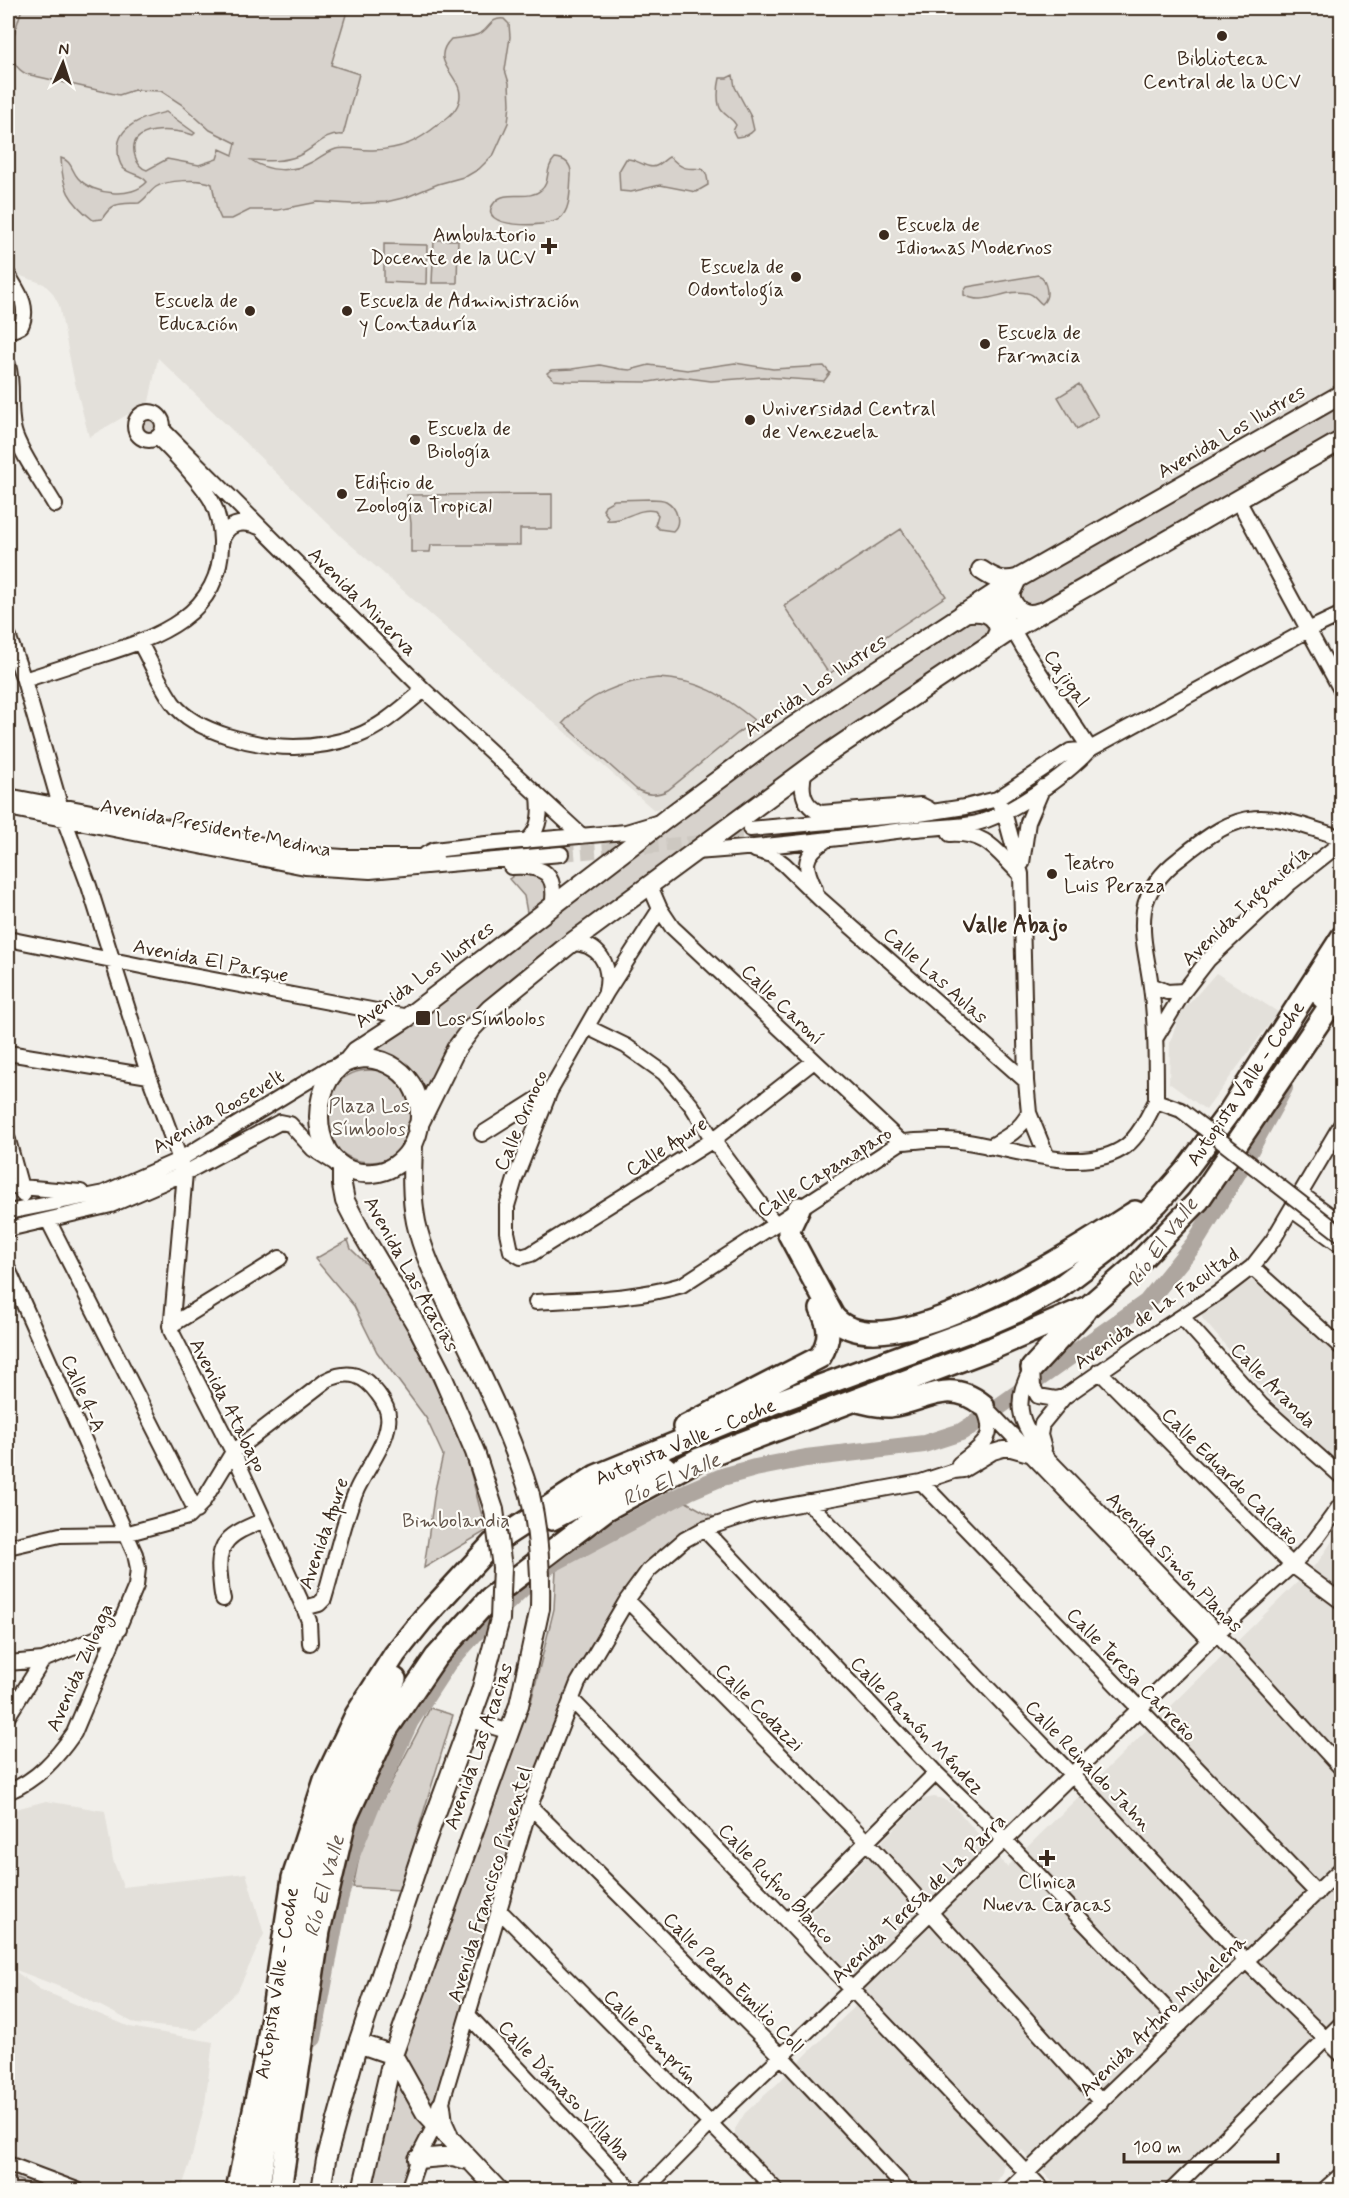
<svg xmlns="http://www.w3.org/2000/svg" width="1349" height="2198" font-family="Mynerve,sans-serif">
<style>
.built{fill:#e3e0da}
.green{fill:#d7d2cc;stroke:#897e75;stroke-width:1.5}
.lines{fill:none;stroke-linecap:round;stroke-linejoin:round}
.river{stroke:#aea69f;stroke-width:18}
.minor-tunnel{stroke:#cdc8c1;stroke-width:14;stroke-dasharray:14 7;stroke-linecap:butt}
.minor-casing{stroke:#3b2a1e;stroke-width:18}
.major-casing{stroke:#3b2a1e;stroke-width:22}
.highway-casing{stroke:#3b2a1e;stroke-width:26}
.minor{stroke:#fdfcf7;stroke-width:14}
.major{stroke:#fdfcf7;stroke-width:18}
.highway{stroke:#fdfcf7;stroke-width:21}
.minor-bridge-casing{stroke:#3b2a1e;stroke-width:18;stroke-linecap:butt}
.major-bridge-casing{stroke:#3b2a1e;stroke-width:22;stroke-linecap:butt}
.minor-bridge{stroke:#fdfcf7;stroke-width:14}
.major-bridge{stroke:#fdfcf7;stroke-width:18}
.poi-dot{fill:#3b2a1e;stroke:#fdfcf7;stroke-width:2}
.labels{text-anchor:middle;stroke-width:4.5;stroke-linejoin:round;paint-order:stroke}
.poi-label{font-size:20px;fill:#3b2a1e;stroke:#fdfcf7;text-anchor:start}
.street-label{font-size:20px;fill:#3b2a1e;stroke:#fdfcf7}
.park-label{font-size:20px;fill:#62544a;stroke:#fdfcf7}
.water-label{font-size:21px;font-style:italic;fill:#63554b;stroke:#fdfcf7}
.quarter-label{font-size:22px;font-weight:bold;fill:#3b2a1e;stroke:#fdfcf7}
</style>
<rect width="100%" height="100%" fill="#f1efea"/>
<filter id="ink" filterUnits="userSpaceOnUse"><feTurbulence type="fractalNoise" baseFrequency=".0167" numOctaves="2"/><feDisplacementMap in="SourceGraphic" scale="12" xChannelSelector="R" yChannelSelector="G"/><feConvolveMatrix kernelMatrix="1 2 1 2 8 2 1 2 1" color-interpolation-filters="sRGB"/></filter>
<g filter="url(#ink)">
<path class="built" d="M8,8H1341V383L1244,441L1060,543L888,652L669,805L654,810L343,538L158,358L149,402L89,437L74,379L59,305L52,292L44,284L18,275L8,261Z
M1216,973L1278,1012L1206,1110L1169,1083L1170,1042L1180,1014Z
M1256,1280L1262,1282L1341,1357V1468L1304,1438L1202,1318V1312L1207,1308L1250,1281Z
M1341,1528V2016L1236,2126L1162,2190H1060L1022,2150L1003,2166L1002,2174L991,2190H788L739,2141L735,2135V2129L745,2113L777,2084L846,2015L868,1995L807,1929L804,1922L806,1918L924,1799L934,1797L944,1799L953,1805L1007,1867L1318,1562Z
M46,1801L105,1811L113,1860L123,1887L246,1873L264,1934L238,1990L197,2030L136,2024L73,1992L11,1968L39,1989L130,2027L213,2042L205,2103L191,2160L181,2190H8V1965L10,1967L8,1964V1811Z"/>
<path class="green" d="M22,8H348L331,65L359,74L343,135C323,133 315,149 298,156C283,162 267,161 251,160C269,172 292,173 312,162C320,158 326,152 336,149C348,146 360,151 373,150C402,149 417,142 439,124C445,120 452,115 456,108C474,79 424,66 451,39C461,37 472,38 481,33C490,28 491,17 504,19L509,24L510,37L505,70L509,83L510,104L508,123L494,154L479,169L467,176L438,184L407,197L386,202L352,204L318,202L278,210H250L232,219H221L217,210L212,184C201,178 166,180 156,187C149,192 146,199 139,203C120,204 113,201 102,219L93,220C69,201 62,188 61,158C72,161 71,170 78,178C93,195 132,199 147,182C142,174 130,175 123,168C119,163 118,156 118,150C117,124 146,117 166,112L195,133L193,135C176,129 125,124 135,156C137,163 140,168 147,170L167,159L199,165L217,159L220,149L233,155L236,143L210,130L181,104L161,91L134,90L119,95L26,74C0,60 16,31 22,8Z
M733,75L735,87L751,117L754,130C749,136 744,136 736,137L733,131L736,125C732,118 727,117 722,111C716,105 718,86 720,78H727Z
M669,157C674,159 676,164 681,166C693,174 707,158 708,185L696,192L660,185L631,192L620,191L619,171L626,159C637,158 647,170 656,166C661,164 665,159 669,157Z
M555,158C566,159 572,164 571,176C570,188 571,211 559,219C548,228 474,229 494,203C505,188 528,202 541,190C551,182 544,169 555,158Z
M434,240H458L457,283H432Z
M384,244L427,245L426,284L384,282Z
M1038,275L1042,277C1047,286 1050,297 1042,304C1036,300 1035,294 1027,293C1005,288 985,307 964,295V291L967,287Z
M735,363L773,369L824,366L830,373L824,381L763,377L711,381L680,377L649,382L566,381L554,380L547,373L551,370L572,369L600,365L620,369L630,370L649,365L687,370Z
M1079,384L1098,416L1077,429L1058,397Z
M1341,404V433L1035,606L1022,612L1010,593Z
M139 424a9 9 0 1 1 18 0a9 9 0 1 1-18 0Z
M552,494V529H520V545H431L430,552H411V523L407,495Z
M651,499C656,499 662,499 666,501C677,507 682,523 673,531L659,529L655,525L658,515L655,511C636,507 626,522 607,520L608,517L603,510L605,505L614,500Z
M901,529L946,596L829,674L784,606Z
M972,612L999,631L490,1009L419,1114L389,1066L349,1062L612,862Z
M658,678C700,680 723,695 754,720L668,790C657,796 647,796 636,789L563,723C587,695 622,681 658,678Z
M522,870L543,875L550,890L548,906L528,918L524,896L509,879Z
M324 1116a46 46 0 1 1 92 0a46 46 0 1 1-92 0Z
M348,1240L351,1249L383,1280L462,1440L486,1531L424,1568L435,1490L443,1455L426,1418L377,1352L354,1306L315,1259Z
M652,1483L717,1519L681,1554L642,1584L585,1683L536,1777L409,2190H373L385,2117L447,1914L531,1702L554,1609L558,1529Z
M430,1708L453,1715L400,1890L353,1887L363,1837Z
M8,2176L45,2190H8Z"/>
<g class="lines">
<path class="river" d="M313,2038L339,1900L351,1855L371,1805L410,1721L447,1664L477,1631L532,1579L551,1564L689,1491L722,1477L755,1468L806,1458L924,1444L961,1432L980,1420L1147,1302L1194,1244L1238,1172L1284,1088"/>
<path class="minor-tunnel" d="M561,854L751,838"/>
<defs>
<path id="minor" d="M8,275C18,292 30,306 21,326L15,329L8,328
M8,365C14,386 8,409 14,431C19,451 44,486 55,505
M135 426a14 14 0 1 1 28 0a14 14 0 1 1-28 0Z
M163,430L424,690L582,836
M1238,500L1342,692
M221,543C226,523 241,520 259,527
M992,594L1024,649L1090,749
M8,635L24,680L64,819L89,886L149,1076L185,1173L171,1331L233,1452L304,1608L309,1621L310,1643
M140,643C151,662 160,685 173,703C195,733 259,747 294,747C315,747 337,743 357,736C383,726 403,707 424,690
M24,680C48,672 73,664 98,656C156,638 223,615 221,541C220,504 207,492 184,465C176,456 168,447 159,439
M805,770C800,788 802,806 821,813L921,805L929,809
M8,796L315,855L343,857H436
M997,799L1004,812L1021,874L1026,1081L1029,1113L1047,1157
M8,808L305,867L370,871L561,854
M750,829L919,814L965,807L997,799L1070,751L1090,749
M950,834C987,832 996,851 1020,874
M526,841C540,831 541,813 539,797
M755,850L772,855L784,864L820,899L1026,1081
M695,852C765,847 834,839 904,830C927,827 954,828 977,823C1011,814 1067,775 1090,749L1308,630L1342,614
M426,854L434,850L486,844L626,832L656,823
M1022,863L1028,822L1043,787
M511,867C544,865 558,873 552,908
M650,886L660,909L672,927L901,1142
M815,889C804,866 802,856 825,841
M660,909L606,993L550,1091L515,1179L507,1206V1232L511,1251L521,1257L531,1254L713,1140L814,1061
M8,939L161,970L408,1017
M571,943C599,943 612,965 606,991
M1151,985L1167,992L1184,991
M587,1027L626,1046L664,1073L692,1106L713,1140L775,1224
M1155,1039L1184,991L1208,960L1290,883L1342,842
M8,1053L149,1076
M1156,1101C1156,1063 1156,1024 1151,987C1148,960 1140,937 1144,910C1147,890 1163,871 1179,859C1245,804 1264,812 1342,838
M1156,1101L1181,1110
M482,1134L550,1091
M8,1140L23,1195
M989,1147C1007,1137 1019,1131 1029,1113
M8,1186L81,1192
M1301,1194L1342,1224
M1292,1210L1342,1246
M8,1212L104,1193L179,1160L326,1070L339,1065
M48,1220L196,1511
M8,1229L111,1205L185,1173L280,1122L290,1124L313,1149L332,1161
M1252,1267L1342,1348
M8,1269L135,1554L138,1568L136,1586L74,1733C56,1759 37,1780 8,1792
M536,1302C585,1299 635,1299 682,1285L901,1142C921,1141 940,1138 960,1141C1008,1146 1083,1178 1126,1146C1140,1135 1148,1116 1156,1101
M1182,1317L1261,1405L1342,1477
M170,1326L280,1258
M1032,1368C1009,1407 1023,1427 1048,1459L1217,1633L1342,1769
M1032,1369L1033,1387L1038,1396L1056,1399L1064,1397
M1099,1371L1292,1565L1342,1602
M983,1405L1210,1640
M1044,1449L1040,1435L1042,1424L1064,1397L1141,1343L1218,1293L1252,1267L1273,1240L1342,1123
M959,1464C979,1447 998,1440 985,1411
M921,1482L1317,1893
M808,1502L1072,1775L1246,1961L1342,2055
M704,1529L936,1773L1005,1840L1181,2024
M8,1547L60,1535L125,1534L188,1517L202,1503L233,1452L327,1380C350,1369 364,1375 378,1394C385,1403 390,1412 388,1423C386,1444 366,1470 357,1489C342,1524 335,1563 324,1599L319,1604L304,1608
M223,1599C221,1592 221,1584 220,1576C215,1539 234,1533 264,1520
M627,1600L866,1841L1101,2102
M8,1663L43,1660L119,1629
M571,1699L787,1921L1043,2190
M8,1716L43,1660
M471,1720L510,1732
M530,1806L781,2056L907,2190
M498,1909L776,2190
M787,1921L936,1773
M469,2016L632,2190
M8,2164L77,2190
M408,2190L421,2152L435,2125L530,1806L578,1683L627,1600L649,1570L684,1540L704,1529L755,1512L921,1482L954,1471L963,1470L993,1452L1003,1449H1011L1029,1454
M645,2190L711,2123L852,1989L1217,1633L1292,1565L1315,1540L1342,1503
M1009,2190L1342,1868
M1172,2190L1342,2023
M1324,2190L1342,2174"/>
<path id="major" d="M981,570C993,578 1002,583 1017,579
M1017,579L1010,594C1013,610 1025,618 1040,612
M963,613C979,610 997,611 999,631L993,643
M366,1058C413,1062 434,1110 410,1150C402,1163 388,1172 373,1173C314,1179 304,1097 340,1066C347,1060 358,1059 366,1058Z
M347,1062L356,1051L408,1017L666,819L764,746L853,686L1017,579L1342,394
M417,1128L456,1049L471,1029L490,1009L571,943L830,752L1013,629L1342,440
M413,1145C412,1171 411,1196 416,1222C423,1255 439,1285 453,1315C481,1375 511,1433 530,1495
M342,1168V1185L345,1201L360,1230L418,1328L441,1373L475,1452L494,1510
M358,2043L393,2055
M393,2055L425,2112L498,2190
M441,2106L443,2123L448,2134
M418,2159L453,2156L468,2160
M321,2190L326,2160L358,2043L424,1846L481,1691L500,1619
M362,2190L393,2055L519,1705L540,1608"/>
<path id="highway" d="M1323,998L1342,971
M799,1208L789,1229V1234L833,1316C883,1378 1084,1245 1135,1212
M1032,1368L1085,1311
M857,1401C867,1403 880,1407 890,1406C925,1401 949,1377 983,1405
M684,1427L820,1357C831,1339 830,1327 821,1309
M552,1519L639,1474L665,1467
M237,2190L267,2049L293,1878L325,1780L356,1715L395,1654L423,1619L492,1544L596,1476L771,1404L983,1326L1020,1310L1056,1290L1106,1252L1157,1203L1186,1170L1230,1111L1342,937
M258,2190L280,2059L318,1858L328,1822L355,1758L395,1679
M280,2190L319,1931L345,1820L387,1729L436,1657L490,1598L607,1509L699,1459L993,1348L1088,1307L1135,1266L1198,1201L1342,988"/>
</defs>
<use href="#minor" class="minor-casing"/>
<use href="#major" class="major-casing"/>
<use href="#highway" class="highway-casing"/>
<use href="#minor" class="minor"/>
<use href="#major" class="major"/>
<use href="#highway" class="highway"/>
<defs>
<path id="minor-bridge" d="M1181,1110L1342,1235"/>
<path id="major-bridge" d="M530,1495C539,1534 541,1569 540,1608
M494,1510L502,1567L500,1619"/>
</defs>
<use href="#minor-bridge" class="minor-bridge-casing"/>
<use href="#major-bridge" class="major-bridge-casing"/>
<use href="#minor-bridge" class="minor-bridge"/>
<use href="#major-bridge" class="major-bridge"/>
</g>
</g>
<g class="poi-dot">
<circle cx="1222" cy="36" r="6"/>
<circle cx="884" cy="235" r="6"/>
<path d="M546 237h6v6h6v6h-6v6h-6v-6h-6v-6h6z"/>
<circle cx="796" cy="277" r="6"/>
<circle cx="250" cy="311" r="6"/>
<circle cx="347" cy="311" r="6"/>
<circle cx="985" cy="344" r="6"/>
<circle cx="750" cy="420" r="6"/>
<circle cx="415" cy="440" r="6"/>
<circle cx="342" cy="494" r="6"/>
<circle cx="1052" cy="874" r="6"/>
<rect x="415" y="1010" width="16" height="16" rx="3"/>
<path d="M1044 1849h6v6h6v6h-6v6h-6v-6h-6v-6h6z"/>
</g>
<g class="labels">
<g class="poi-label">
<text x="1222" y="65" text-anchor="middle">Biblioteca<tspan x="1222" dy="23">Central de la UCV</tspan></text>
<text x="896" y="231">Escuela de<tspan x="896" dy="23">Idiomas Modernos</tspan></text>
<text x="536" y="241" text-anchor="end">Ambulatorio<tspan x="536" dy="23">Docente de la UCV</tspan></text>
<text x="784" y="273" text-anchor="end">Escuela de<tspan x="784" dy="23">Odontología</tspan></text>
<text x="238" y="307" text-anchor="end">Escuela de<tspan x="238" dy="23">Educación</tspan></text>
<text x="359" y="307">Escuela de Administración<tspan x="359" dy="23">y Contaduría</tspan></text>
<text x="997" y="339">Escuela de<tspan x="997" dy="23">Farmacia</tspan></text>
<text x="762" y="415">Universidad Central<tspan x="762" dy="23">de Venezuela</tspan></text>
<text x="427" y="435">Escuela de<tspan x="427" dy="23">Biología</tspan></text>
<text x="354" y="489">Edificio de<tspan x="354" dy="23">Zoología Tropical</tspan></text>
<text x="1064" y="869">Teatro<tspan x="1064" dy="23">Luis Peraza</tspan></text>
<text x="436" y="1025">Los Símbolos</text>
<text x="1047" y="1888" text-anchor="middle">Clínica<tspan x="1047" dy="23">Nueva Caracas</tspan></text>
</g>
<g class="street-label">
<text transform="translate(1231 431) rotate(-30)" y="7">Avenida Los Ilustres</text>
<text transform="translate(363 601) rotate(45)" y="7">Avenida Minerva</text>
<text transform="translate(1067 678) rotate(56)" y="7">Cajigal</text>
<text transform="translate(815 685) rotate(-34)" y="7">Avenida Los Ilustres</text>
<text transform="translate(216 827) rotate(11)" y="7">Avenida Presidente Medina</text>
<text transform="translate(1245 905) rotate(-43)" y="7">Avenida Ingeniería</text>
<text transform="translate(211 960) rotate(11)" y="7">Avenida El Parque</text>
<text transform="translate(424 974) rotate(-36)" y="7">Avenida Los Ilustres</text>
<text transform="translate(936 975) rotate(42)" y="7">Calle Las Aulas</text>
<text transform="translate(783 1004) rotate(44)" y="7">Calle Caroní</text>
<text transform="translate(1245 1083) rotate(-56)" y="7">Autopista Valle - Coche</text>
<text transform="translate(218 1111) rotate(-30)" y="7">Avenida Roosevelt</text>
<text transform="translate(520 1120) rotate(-67)" y="7">Calle Orinoco</text>
<text transform="translate(666 1146) rotate(-33)" y="7">Calle Apure</text>
<text transform="translate(824 1171) rotate(-32)" y="7">Calle Capanaparo</text>
<text transform="translate(412 1274) rotate(61)" y="7">Avenida Las Acacias</text>
<text transform="translate(1156 1308) rotate(-35)" y="7">Avenida de La Facultad</text>
<text transform="translate(1274 1385) rotate(45)" y="7">Calle Aranda</text>
<text transform="translate(84 1393) rotate(66)" y="7">Calle 4-A</text>
<text transform="translate(229 1405) rotate(63)" y="7">Avenida Atabapo</text>
<text transform="translate(685 1441) rotate(-23)" y="7">Autopista Valle - Coche</text>
<text transform="translate(1231 1476) rotate(45)" y="7">Calle Eduardo Calcaño</text>
<text transform="translate(323 1533) rotate(-71)" y="7">Avenida Apure</text>
<text transform="translate(1175 1562) rotate(46)" y="7">Avenida Simón Planas</text>
<text transform="translate(79 1667) rotate(-66)" y="7">Avenida Zuloaga</text>
<text transform="translate(1132 1674) rotate(46)" y="7">Calle Teresa Carreño</text>
<text transform="translate(760 1707) rotate(45)" y="7">Calle Codazzi</text>
<text transform="translate(918 1725) rotate(46)" y="7">Calle Ramón Méndez</text>
<text transform="translate(478 1746) rotate(-71)" y="7">Avenida Las Acacias</text>
<text transform="translate(1089 1765) rotate(46)" y="7">Calle Reinaldo Jahn</text>
<text transform="translate(777 1883) rotate(46)" y="7">Calle Rufino Blanco</text>
<text transform="translate(489 1884) rotate(-73)" y="7">Avenida Francisco Pimentel</text>
<text transform="translate(918 1898) rotate(-44)" y="7">Avenida Teresa de La Parra</text>
<text transform="translate(734 1982) rotate(45)" y="7">Calle Pedro Emilio Coll</text>
<text transform="translate(276 1983) rotate(-81)" y="7">Autopista Valle - Coche</text>
<text transform="translate(1162 2015) rotate(-44)" y="7">Avenida Arturo Michelena</text>
<text transform="translate(651 2036) rotate(45)" y="7">Calle Semprún</text>
<text transform="translate(565 2090) rotate(47)" y="7">Calle Dámaso Villalba</text>
</g>
<g class="park-label">
<text x="369" y="1112">Plaza Los<tspan x="369" dy="23">Símbolos</tspan></text>
<text x="456" y="1527">Bimbolandia</text>
</g>
<g class="water-label">
<text transform="translate(1162 1242) rotate(-54)" y="7">Río El Valle</text>
<text transform="translate(671 1479) rotate(-24)" y="7">Río El Valle</text>
<text transform="translate(324 1886) rotate(-75)" y="7">Río El Valle</text>
</g>
<g class="quarter-label">
<text x="1015" y="932">Valle Abajo</text>
</g>
</g>
<rect width="1349" height="2198" fill="none" stroke="#fdfcf7" stroke-width="30"/>
<rect x="15" y="15" width="1319" height="2168" fill="none" stroke="#3b2a1e" stroke-width="2" filter="url(#ink)"/>
<g transform="translate(63 63) rotate(3)" stroke="#fdfcf7" stroke-width="4.5" paint-order="stroke">
<path d="M0-4.5L10 22L0 15L-10 22Z" fill="#3b2a1e"/>
<text y="-9" font-size="16" font-weight="bold" text-anchor="middle" fill="#3b2a1e">N</text>
</g>
<path d="M1124 2153v9h154v-9" fill="none" stroke="#3b2a1e" stroke-width="3"/>
<text x="1133" y="2153" font-size="18" fill="#3b2a1e" stroke="#fdfcf7" stroke-width="4.5" paint-order="stroke">100 m</text>
</svg>
